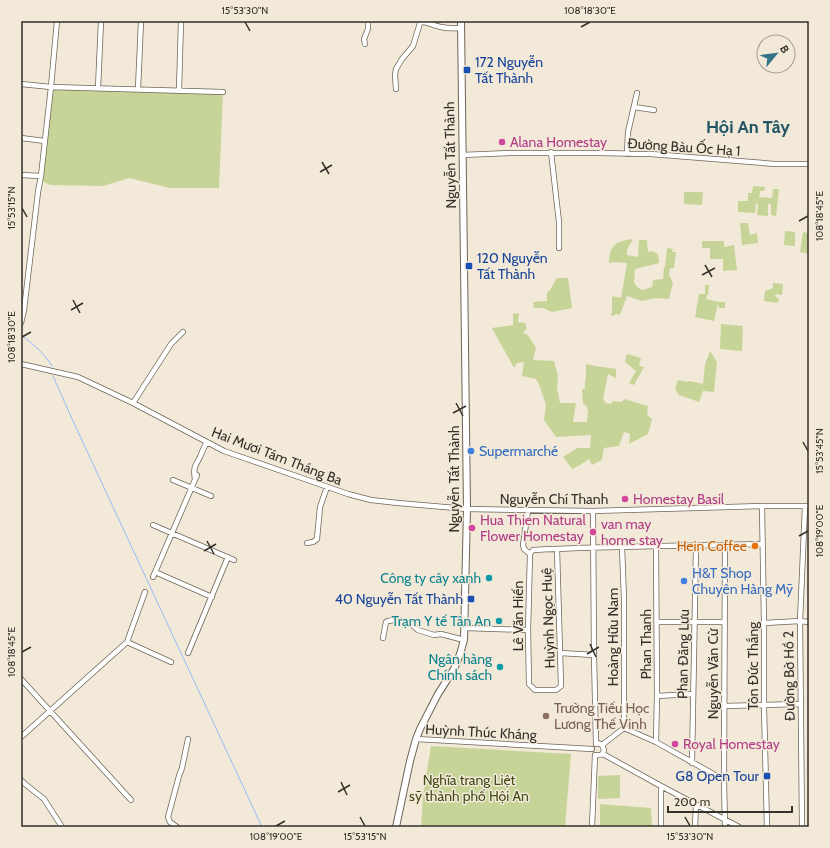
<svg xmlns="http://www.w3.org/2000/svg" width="830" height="848" font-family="Cabin,sans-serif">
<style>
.green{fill:#c7d498}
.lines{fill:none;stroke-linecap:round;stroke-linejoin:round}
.stream{stroke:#95bbf7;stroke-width:1}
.minor-casing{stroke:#6d6558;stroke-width:6}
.major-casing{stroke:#6d6558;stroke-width:8}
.minor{stroke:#fff;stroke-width:4.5}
.major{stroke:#fff;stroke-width:6}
.ticks{fill:none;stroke:#34302a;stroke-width:1.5}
.transit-dot{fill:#1a4fb4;stroke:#f2e9d9;stroke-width:1.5}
.hotel-dot{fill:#d1479c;stroke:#f2e9d9;stroke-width:1.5}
.shop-dot{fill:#3f7fe0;stroke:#f2e9d9;stroke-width:1.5}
.food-dot{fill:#e8710a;stroke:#f2e9d9;stroke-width:1.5}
.culture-dot{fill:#0f9aa8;stroke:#f2e9d9;stroke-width:1.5}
.education-dot{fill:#8d6e63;stroke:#f2e9d9;stroke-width:1.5}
.labels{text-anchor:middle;stroke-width:3;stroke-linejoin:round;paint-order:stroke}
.transit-label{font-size:14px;fill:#164399;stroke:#f2e9d9;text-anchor:start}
.hotel-label{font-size:14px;fill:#b23c85;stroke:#f2e9d9;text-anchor:start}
.street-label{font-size:14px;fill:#34302a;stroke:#f2e9d9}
.shop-label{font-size:14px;fill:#366cbe;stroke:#f2e9d9;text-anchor:start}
.food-label{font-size:14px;fill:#c56008;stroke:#f2e9d9;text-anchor:end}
.culture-label{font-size:14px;fill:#0d838f;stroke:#f2e9d9;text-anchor:end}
.education-label{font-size:14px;fill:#785e54;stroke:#f2e9d9;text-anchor:start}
.park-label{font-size:14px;fill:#434b17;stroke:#f2e9d9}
.district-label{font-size:18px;font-weight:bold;fill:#235766;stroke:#f2e9d9}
.neatline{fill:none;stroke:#34302a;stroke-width:1.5}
.ticks-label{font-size:10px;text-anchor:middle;fill:#34302a}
</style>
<rect width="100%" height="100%" fill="#f2e9d9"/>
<path class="green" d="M51,87L223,92L219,188H170L129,178L103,186L50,185L44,182L41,176Z
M753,186L765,187L764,191H760L759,197L772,198L773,189H779L776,216L771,215V204H768V216L757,215L758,204L756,203L755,213L738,212V201H748V193H752Z
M684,192H703L702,205L684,204Z
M740,223H748L750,235L757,233L758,243L742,245Z
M785,231L795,232V246L784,245Z
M803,232L809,233V254L800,252Z
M633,239L627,250V255L638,257L639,240H647L648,252L652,251L658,254L659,263L635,269L634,282L637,287L642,290L652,287L653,280L663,279L664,266L665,268L667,248L673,249L672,252H676L674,268H670L669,275L673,283L669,299L656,298L642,301L627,296L620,315L617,314L611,316L612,311V296L621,298L627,263L614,262L609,263C609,245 616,241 633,239Z
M702,241H724V247L734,245L737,270L723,271V259H710V248H702Z
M557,278H568L572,308L552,312L543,308H534L533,302L547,301V293L550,290Z
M773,283L783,284L782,295L776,294L775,296L779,299L778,303L764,301L765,291L773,288Z
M705,285H709L708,295H707L706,299L719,302H725V308H719L718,304L714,321L695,317L699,294H705Z
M519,313L518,322L525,323L527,328L523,333L528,335L536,348L533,360L554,361L558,376L557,388L560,403H576L573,422H587L588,411L586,405L583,404L582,389H585V379H586V364L595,366L616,369V378L608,374L603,399L606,403L611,404L613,401L622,402L624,399L648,406L647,415L652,419L650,427L648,434L629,444L630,434L624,432L619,446L604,448L602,460L592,465L589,459L580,465L572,469L563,457L577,448H590L591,435L556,437L544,420L546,405L539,384L536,379L522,376L524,362L517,363L514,368L492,328L513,325V314Z
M721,324L743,326L742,351L720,349Z
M710,351L717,362L714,392L703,391L699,402L679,395L675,389L678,380L688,382L689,381L703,384L705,364Z
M627,354L641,358L639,366L644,367L634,385L629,383L636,371L625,362Z
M431,746L571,754L565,827H421L423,796Z
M620,775V798L598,799V776Z
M600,804L651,808L652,827H600Z"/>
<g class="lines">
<path class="stream" d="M21,335C33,344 44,353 52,366
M53,376L73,421L262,827"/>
<defs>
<path id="minor" d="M365,44L364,39L368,29V21
M21,84L51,87L223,92
M98,88L101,21
M138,89L141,21
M396,89L395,75L396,69L402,59L413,46L420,23L422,22C428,22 434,26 441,27C448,29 454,28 461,28
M179,90L181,21
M634,107L654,110
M21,138L45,141
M551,152L559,222V248
M627,154L628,132L637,93
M462,155L510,153H600L651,154L775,164H809
M21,175L41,176L51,87L57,21
M21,323L24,310L38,192L41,176
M21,364L78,377L133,403L224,451L348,494L371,500L398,503L467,509L593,511L762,506H809
M133,403L171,344L183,332
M195,479C193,468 195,466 200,457C202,452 204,447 207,442
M173,480L211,496
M762,506L764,623V706L767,827
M528,510L523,545L524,549L530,554
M593,511L594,655L596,744
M153,525L234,560
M307,543L313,542L317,539L320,507L327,487
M725,545L724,780L725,827
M622,547L624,599V728
M557,549L561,686L556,690H535L529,684L528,630L530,554L533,550C610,546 686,546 762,544
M155,572L212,597
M153,577L197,475
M657,622H724
M764,623L800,621L809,622
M465,628L528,630
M383,638L386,622L388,621L394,620L404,621L410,623L418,630L434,635L441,634L464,640
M127,642L171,662
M188,653L228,557
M560,653L594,655
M21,679L131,800
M657,696L693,694
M724,706L800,704
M624,728L656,742L724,780
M21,737L127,642L145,592
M416,739L592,749
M656,742L657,696L656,546
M596,744L598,743L602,745L624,728
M603,754L661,786L739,827
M595,755C600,756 603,755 604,750L602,745
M692,763L696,546
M21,780L25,784L44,799L62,827
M177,827L170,822L168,817L179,776L182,768L188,739
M592,827L595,755
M661,827V786
M695,827L696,804
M802,827L800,621L805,506"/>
<path id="major" d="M396,827L410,761L416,739L420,729L438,694L454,669L460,654L464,640L467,509L461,21"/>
</defs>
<use href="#minor" class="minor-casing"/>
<use href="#major" class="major-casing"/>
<use href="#minor" class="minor"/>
<use href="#major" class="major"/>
</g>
<path class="ticks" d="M245,22L250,31M581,27L590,22M322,162L329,174M320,172L332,165M22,208L27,217M799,221L808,216M705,265L712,277M702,275L715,268M73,300L80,313M71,310L83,303M22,337L31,332M456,403L463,416M453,413L466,406M803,442L808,451M799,536L808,531M207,541L214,554M204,551L216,544M590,644L596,657M22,652L31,647M587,654L599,647M341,782L347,795M338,792L350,785M360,817L365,826M685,817L690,826M276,826L285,821"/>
<g class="transit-dot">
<rect x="463" y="66" width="8" height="8" rx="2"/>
<rect x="465" y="262" width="8" height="8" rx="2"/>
<rect x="467" y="595" width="8" height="8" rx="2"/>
<rect x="763" y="772" width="8" height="8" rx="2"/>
</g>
<g class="hotel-dot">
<circle cx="502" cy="142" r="4"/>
<circle cx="625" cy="499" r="4"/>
<circle cx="472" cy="528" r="4"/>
<circle cx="593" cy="532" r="4"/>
<circle cx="675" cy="744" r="4"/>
</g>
<g class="shop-dot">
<circle cx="471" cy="451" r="4"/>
<circle cx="684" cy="581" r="4"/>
</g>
<circle class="food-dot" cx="755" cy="546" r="4"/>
<g class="culture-dot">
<circle cx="489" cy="578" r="4"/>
<circle cx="499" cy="621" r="4"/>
<circle cx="500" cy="667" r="4"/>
</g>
<circle class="education-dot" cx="546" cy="716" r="4"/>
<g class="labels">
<g class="transit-label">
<text x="475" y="67">172 Nguyễn<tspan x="475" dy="16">Tất Thành</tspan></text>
<text x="477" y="263">120 Nguyễn<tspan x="477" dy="16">Tất Thành</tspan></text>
<text x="463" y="604" text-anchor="end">40 Nguyễn Tất Thành</text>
<text x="759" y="781" text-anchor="end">G8 Open Tour</text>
</g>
<g class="hotel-label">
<text x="510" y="147">Alana Homestay</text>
<text x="633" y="504">Homestay Basil</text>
<text x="480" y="525">Hua Thien Natural<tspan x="480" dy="16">Flower Homestay</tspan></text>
<text x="601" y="529">van may<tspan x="601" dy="16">home stay</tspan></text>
<text x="683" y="749">Royal Homestay</text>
</g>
<g class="street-label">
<text transform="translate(684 147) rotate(4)" y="5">Đường Bàu Ốc Hạ 1</text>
<text transform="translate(450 155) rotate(-91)" y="5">Nguyễn Tất Thành</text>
<text transform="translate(277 456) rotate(21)" y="5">Hai Mươi Tám Tháng Ba</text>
<text transform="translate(454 479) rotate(-90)" y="5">Nguyễn Tất Thành</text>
<text x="554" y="504">Nguyễn Chí Thanh</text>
<text transform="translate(518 616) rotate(-90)" y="5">Lê Văn Hiến</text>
<text transform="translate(548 618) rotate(-92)" y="5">Huỳnh Ngọc Huệ</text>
<text transform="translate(613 637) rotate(-90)" y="5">Hoàng Hữu Nam</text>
<text transform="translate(646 644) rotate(-90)" y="5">Phan Thanh</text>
<text transform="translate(683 654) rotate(-89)" y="5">Phan Đăng Lưu</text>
<text transform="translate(753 666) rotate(-90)" y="5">Tôn Đức Thắng</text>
<text transform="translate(713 674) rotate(-90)" y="5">Nguyễn Văn Cừ</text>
<text transform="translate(789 676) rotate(-91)" y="5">Đường Bờ Hồ 2</text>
<text transform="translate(481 732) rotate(3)" y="5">Huỳnh Thúc Kháng</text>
</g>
<g class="shop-label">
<text x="479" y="456">Supermarché</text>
<text x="692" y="578">H&amp;T Shop<tspan x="692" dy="16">Chuyên Hàng Mỹ</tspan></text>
</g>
<g class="food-label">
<text x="747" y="551">Hein Coffee</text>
</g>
<g class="culture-label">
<text x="481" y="583">Công ty cây xanh</text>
<text x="491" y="626">Trạm Y tế Tân An</text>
<text x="492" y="664">Ngân hàng<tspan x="492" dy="16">Chính sách</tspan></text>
</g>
<g class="education-label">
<text x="554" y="713">Trường Tiếu Học<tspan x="554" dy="16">Lương Thế Vinh</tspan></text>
</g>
<g class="park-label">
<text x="469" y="785">Nghĩa trang Liệt<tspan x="469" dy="16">sỹ thành phố Hội An</tspan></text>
</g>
<g class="district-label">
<text x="748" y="133">Hội An Tây</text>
</g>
</g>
<rect width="830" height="848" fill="none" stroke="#f2e9d9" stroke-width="44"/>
<g transform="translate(776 54) rotate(61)"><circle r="19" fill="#f2e9d9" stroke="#a69f93"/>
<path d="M0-3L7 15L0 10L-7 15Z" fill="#337487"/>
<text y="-6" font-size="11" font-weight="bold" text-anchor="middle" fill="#34302a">B</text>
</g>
<path d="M668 806v6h124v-6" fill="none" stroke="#34302a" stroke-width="2"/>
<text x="674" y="806" font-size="12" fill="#34302a" stroke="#f2e9d9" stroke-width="3" paint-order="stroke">200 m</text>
<rect x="22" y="22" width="786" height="804" class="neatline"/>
<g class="ticks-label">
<text x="245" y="14">15°53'30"N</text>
<text x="590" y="14">108°18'30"E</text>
<text transform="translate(11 208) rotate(-90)" y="4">15°53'15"N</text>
<text transform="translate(819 216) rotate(-90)" y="4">108°18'45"E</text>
<text transform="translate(11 337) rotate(-90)" y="4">108°18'30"E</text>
<text transform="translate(819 451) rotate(-90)" y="4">15°53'45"N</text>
<text transform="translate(819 531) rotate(-90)" y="4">108°19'00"E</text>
<text transform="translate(11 652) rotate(-90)" y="4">108°18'45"E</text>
<text x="276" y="840">108°19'00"E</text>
<text x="365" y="840">15°53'15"N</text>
<text x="690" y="840">15°53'30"N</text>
</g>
</svg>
